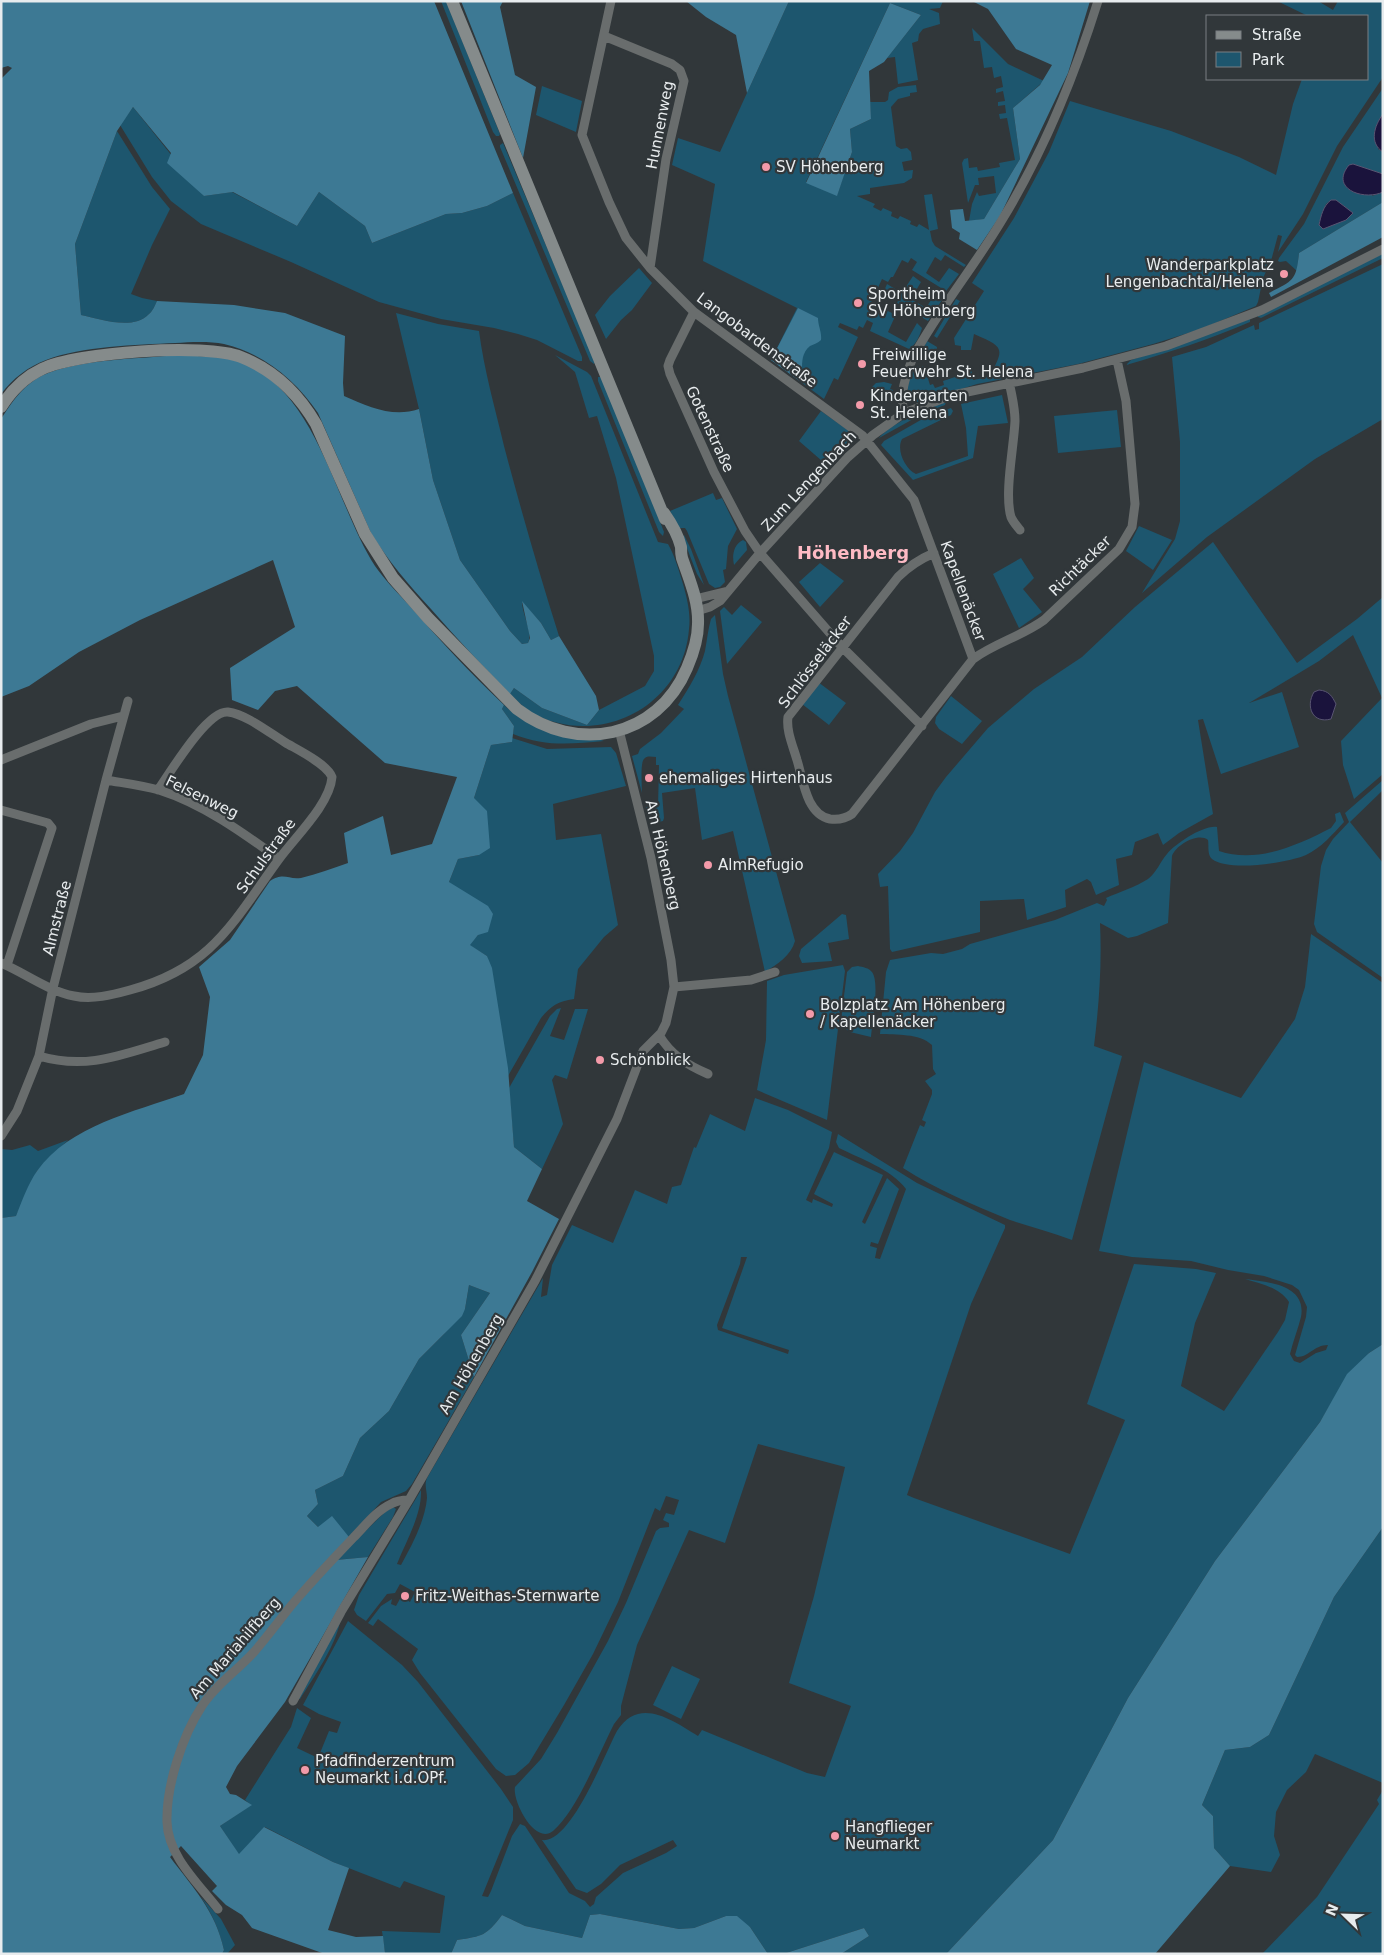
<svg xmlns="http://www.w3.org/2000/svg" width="1384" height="1955" font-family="'DejaVu Sans',sans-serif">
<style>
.green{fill:#1d566e;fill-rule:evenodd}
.forest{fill:#3d7994}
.water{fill:#1a133c;stroke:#585471}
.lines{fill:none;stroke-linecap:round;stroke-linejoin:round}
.street{stroke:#696d6d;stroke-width:9}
.secondary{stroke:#858b8b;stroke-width:12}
.poi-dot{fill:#f39aa9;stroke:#31373a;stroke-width:2}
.labels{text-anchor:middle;stroke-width:4.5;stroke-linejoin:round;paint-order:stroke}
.street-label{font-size:15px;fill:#e8ecee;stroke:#31373a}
.poi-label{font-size:15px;fill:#e8ecee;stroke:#31373a;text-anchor:start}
.quarter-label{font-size:18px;font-weight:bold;fill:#febac4;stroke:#31373a}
</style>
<rect width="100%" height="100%" fill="#31373a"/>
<path class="green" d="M441,1H446L500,134L499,136H496L493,132Z
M789,1H943L940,8L929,9L939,13L940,24L923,29L919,34L918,41L912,43L918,80L898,84L895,57L887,58L921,15L890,3L806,182L837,195L852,152L850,129L871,119L870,102H885L888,100L889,92L898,87L916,85L917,92L910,93V96L898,99L891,107L896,146L901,149L907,148L911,152L912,160L902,162L904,171L913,170L912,178L904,183L870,188V194L857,196L875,204L873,207L881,211L883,208L892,212L891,216L898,219L900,216L911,221L910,224L917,227L919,224L929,230L924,195L932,194L938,229L930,231L932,241L935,246L966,265L964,267L945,255L941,261L935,257L926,273L939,282L949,268L959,274L946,291L912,270L917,262L911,258L908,263L902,260L893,277H891L888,282L882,279L871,303L892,313L894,309L897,312L888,332L906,342L917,323L922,328C920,335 916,345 909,349L870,331L873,323L867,320L863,328L859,326L857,330L840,323L838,327L858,337L838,380L834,378L824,399L771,360L797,308L703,261L715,184L672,165L678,138L720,152Z
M1277,1H1318L1333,10L1338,1H1383V77L1337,146L1303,214L1278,252L1282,236L1278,235L1271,261L1263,278L1258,302L1256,306L1201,329L1153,344L1078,364L977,384L920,402C899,402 910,379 913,367L924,366L930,385L933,384L935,388L944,385L943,381L958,376L957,371L971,367L973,380L989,377C1006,347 1003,347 974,334L971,350H961V346L955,345L954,338L984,291L972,283L1014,218L1049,152L1070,101L1171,131L1239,157L1276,175L1293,104L1302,79H1368V16H1308Z
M972,28L1008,64L1044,81L1013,108L1020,159L984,219L969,221L972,204L977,192L979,196L996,193L994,176L978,178L979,185H975L968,203L962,163L964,159L968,158L969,168L977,167L978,171L1000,167L999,163L1015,160L1007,118L1000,119L999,114L1006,113L1005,105L998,106V102L1005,101L1003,91L996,93V89L1003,87L1001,76L994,78L992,67L984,68L980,41H974Z
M542,86L582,101L576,132L536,115Z
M1383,88V114L1381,117L1378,149L1383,152V174L1381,173L1372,196L1383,192V202L1299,253L1297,271L1286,261L1280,262L1278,261L1279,258L1304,224L1343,147ZM1331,200L1344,206L1353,214L1319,225L1326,204Z
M133,107L204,196L232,192L297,226L319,192L365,226L372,243L446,214L462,213L487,206L513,193L582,357V361H578L537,340L518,334L494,328L441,319L379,302L291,262L201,224L171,201L152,177L120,125Z
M117,131L152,187L170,209L152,245L131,294L142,298L157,301C155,305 153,311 149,314C133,331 100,319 81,315L75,244Z
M503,143L595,362L594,364L590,361L500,147V145Z
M1383,253V258L1261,318L1258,317V315Z
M1383,264V419L1315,459L1207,537L1142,593L1175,539L1180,521V442L1172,357L1206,347L1254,325L1255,330L1259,329V323Z
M639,268L652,283L632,310L621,320L606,339L595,315L610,296Z
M913,276L921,282L911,299L926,308L936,292L944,297L928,321L897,303L899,298L884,291L887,284L902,293Z
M956,299L960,301L937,338L934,336Z
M396,313L438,324L479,331C484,370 495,408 504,446C521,510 539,573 559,636L551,640L541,623L522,602C522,614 533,632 528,643L522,644L510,631L460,560L433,480L419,409Z
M1250,319V322C1210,339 1168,353 1126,365L1131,360Z
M927,341L937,347L936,356L921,360L917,359Z
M555,355L587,372L591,376L658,542L668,544C675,556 679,571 683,584C687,598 691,614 689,629C683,707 598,750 530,712C523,707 517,700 510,694L514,688L542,708L587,725L599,710L645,686L654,671V656L616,478L597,416L589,418L575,372Z
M598,377H601L657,514L664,532L663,536L659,532L598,381Z
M884,382L892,384L890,389L893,390L890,396L871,388L876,383Z
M1002,395L1008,423L978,426L973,458L913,480L881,445L884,441L926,417L951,408L953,411L951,415L902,439C896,450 905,469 916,474L968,456L966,428L961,404Z
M946,402L945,405L924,413L879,438C889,425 930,405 946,402Z
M1117,410L1121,447L1058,453L1054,416Z
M821,411L852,433L854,438L851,445L829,467L799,441Z
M713,493L716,500L722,498L737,529L728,546L726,569L723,570L725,582L720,587L715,588L709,584L687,531L685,528H679L670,511Z
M1139,526L1172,540L1153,570L1126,551Z
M684,535L691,549L704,585L697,574L683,538Z
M743,540L746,542L747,550L734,565C732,556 733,545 743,540Z
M1213,542L1297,663L1357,619L1383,597V774L1354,799L1343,765L1341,741L1382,698L1353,635L1319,661L1249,703L1282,692L1299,747L1221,774L1203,719L1198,720L1213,814L1179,833L1163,845L1158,833L1135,842L1132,855L1116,859L1119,885L1096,895L1091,882L1087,879L1065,890L1066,907L1027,920L1024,899L980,901V932L892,952L890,949L888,886L880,887L878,874L900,851L913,833L935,792L946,777L988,728L1034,689L1082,657L1135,607Z
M1021,558L1034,578L1023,589L1042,612L1019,628L993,574Z
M820,563L844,581L820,607L799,582Z
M741,605L762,622L727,664L720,611L724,607L732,615Z
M715,615L723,674L728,696L795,941C791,956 777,964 765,972L733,831L702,840L695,788L662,793L664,818L663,821L650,824L646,807H658L659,765H656V757C652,757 647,755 644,759C640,763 642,786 642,793L632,756L638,754L640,749L661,733L684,709L678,705C689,688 700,670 705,651C707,640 708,629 711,619Z
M818,682L846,703L829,725L802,704Z
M951,696L982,721L962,744L939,729L935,723L936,717Z
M504,705C525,724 549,736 577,739C586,741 596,738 604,741C571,744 545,747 513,734L514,726L502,709Z
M512,738L547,749L611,747L616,753L626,786L553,804L556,840L601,834L618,925L604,937L578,969L574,999C558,1001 551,1006 541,1018L508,1076L487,956L469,945L478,935L449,882L458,859L479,855L474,798L491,745L512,742Z
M1383,780V790L1350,822L1383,863V978L1317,932L1314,924L1321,866L1326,850L1333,839L1349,822L1345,813Z
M1340,812L1344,822C1333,834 1321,848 1306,855C1287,863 1229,872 1212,859C1207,855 1209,845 1208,840C1198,832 1176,845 1172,856L1168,923L1137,936L1128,938L1100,923C1102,965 1099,1005 1094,1046L1122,1056L1072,1240C1051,1232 1030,1227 1010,1220C973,1205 936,1189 903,1168L920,1125L924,1127L926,1122L922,1120L932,1094V1090L925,1081L936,1074L933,1069L932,1045C919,1033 896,1035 880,1034L886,972L890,960L931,953L943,954L962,949L970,944L1055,920L1097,903L1104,906L1107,900L1106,898C1119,892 1136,887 1148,879C1157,872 1160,862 1167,854C1175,844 1203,825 1217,827L1219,851C1257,864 1298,845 1331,828L1336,821L1335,814Z
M842,914L846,915L849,939L828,943L832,961L802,963L799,956L801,949Z
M1311,934L1383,983V1344L1369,1353L1330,1405L1320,1422L1215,1561L1128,1698L1053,1840L946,1954H841L869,1936L864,1928L783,1954H768L750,1927L726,1916L694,1928L679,1929L600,1914L590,1915L582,1938L525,1926L502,1915C486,1936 483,1936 457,1940L451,1954H383L385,1953L382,1931L440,1933L445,1896L404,1881L400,1888L333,1862L265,1827L239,1855L220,1826L251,1805L245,1800L291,1727L297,1708L311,1718L297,1748L318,1758L329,1731L337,1733L341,1722L319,1714L303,1705L348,1621L402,1665L418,1682L501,1789L513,1807V1820L482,1896L488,1897L491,1891L512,1836L520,1824L525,1826L569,1893L585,1901L590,1907L594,1904L596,1897L623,1873L666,1853L677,1846L673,1840L620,1865L601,1884L587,1893L576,1889L542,1840C571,1844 605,1753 617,1731C639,1696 672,1720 698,1736L702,1730L807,1773L825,1777L851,1706L789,1683L814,1596L845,1467L758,1444L725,1543L689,1530L637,1645L621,1706V1715L614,1724C599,1753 577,1811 553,1831C535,1846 512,1801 515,1787L541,1759L557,1733L608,1641L626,1603L656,1531L660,1528L669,1527V1523L663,1520L666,1513L674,1515L679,1500L666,1496L660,1511L655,1508L618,1602L593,1654L564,1705L529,1763L515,1775L506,1776L496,1769L420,1673L412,1660L418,1649L378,1619L373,1626L368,1623L381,1606L392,1599L391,1604L396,1606L401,1597L410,1602L415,1592L400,1584L395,1593L387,1594L366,1621L357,1615L354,1610L359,1595L421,1490C422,1515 406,1541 397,1564L401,1565C412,1545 425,1521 427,1498C427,1491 424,1485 427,1478L543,1278L541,1297L547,1295L552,1265L572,1225L613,1243L635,1190L667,1204L672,1187L681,1185L694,1147L696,1148L710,1114L745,1131L755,1098L788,1110L832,1132L829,1148L806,1200L812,1203L813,1199L832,1207L833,1204L814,1194L834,1152L883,1175L862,1222L865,1224L887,1178L899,1189L878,1244L871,1242L870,1246L877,1248L875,1258L880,1259L906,1189C891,1169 861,1159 839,1148L836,1142L838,1134L917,1183L1005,1225V1228L971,1304L907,1495L914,1498L1070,1554L1125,1420L1087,1404L1134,1264L1196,1269L1216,1273L1195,1323L1181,1386L1224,1411L1278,1332L1285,1320L1289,1302C1279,1287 1261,1284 1245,1279C1267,1282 1307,1284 1301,1317C1298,1329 1293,1341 1290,1354L1294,1361L1300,1363L1316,1353L1326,1350L1328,1345C1314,1345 1309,1357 1297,1357L1295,1355L1306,1317L1307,1307L1299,1290L1292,1285L1264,1276L1228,1270L1191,1261L1132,1257L1099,1251L1144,1062L1241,1098L1295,1019L1305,987ZM741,1257H747L722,1328L789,1350L788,1354L718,1330L717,1325L740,1264Z
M843,965L845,971L827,1120L757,1090L766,1040L767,981L784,975Z
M858,966C863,967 869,968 872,972C880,983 872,1023 871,1037L850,1032L843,1027L841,1020L847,972L852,967Z
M561,1008L550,1036L564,1040L575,1009H588L567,1079L555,1075L552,1080L563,1124L542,1169L514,1147L509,1088L550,1016L557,1009Z
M68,1140L37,1171L16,1216L1,1218V1149L12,1150L30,1145L38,1151Z
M469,1285L490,1293L461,1335L474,1377L412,1484L406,1491L381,1502L349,1537L318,1527L307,1516L318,1504L315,1490L343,1476L360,1438L389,1411L419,1359L443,1335L465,1309Z
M393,1507L396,1509L393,1517L368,1557L336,1560L385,1512Z
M1383,1527V1783L1315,1754L1306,1772L1287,1790L1276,1812L1274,1836L1280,1855L1271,1872L1230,1866L1214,1848L1213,1816L1202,1805L1225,1750L1250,1747L1269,1735L1334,1597Z
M340,1622C335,1647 314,1677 300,1699L298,1698Z
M672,1666L700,1679L681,1719L653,1705Z
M1383,1790V1954H1262L1317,1897L1379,1804L1377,1800Z
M201,1897L221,1919L235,1945L227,1954H222L224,1950C219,1929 212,1914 201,1897Z"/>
<path class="forest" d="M1,1H434L513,193L487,206L462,213L446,214L372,243L365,226L319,192L297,226L233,192L204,196L167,163L171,153L133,107L117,131L75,244L81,315C100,319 133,331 149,314C153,311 155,305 157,301L234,305L285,313L345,336L343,383L344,396C369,407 393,418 419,409L433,480L460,560L510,631L522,644L528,643L530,638L522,601L541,623L551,640L559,636L596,696L599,710L587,725L542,708L514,688L510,694C483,666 456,638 431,609C409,585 388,561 371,533L318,413C296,380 263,353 224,344C209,341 191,342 175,343C136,345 82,346 46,360C28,367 13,378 1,394V79L12,68L8,66L1,68Z
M461,1H503L500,7L515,75L536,87L523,158Z
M686,1H789L747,93L736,35L706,17Z
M972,1H1090L1068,73L1000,216L977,250L959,239L960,233L952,228L950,210L963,209L965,221L984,219L1020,159L1013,108L1040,85L1052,65L1016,49L988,9Z
M890,3L921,15L884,62L869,71L871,119L850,129L852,152L837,196L806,183Z
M1383,202V237L1271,297L1269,293C1293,280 1296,282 1299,253Z
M798,308L818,318C818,326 822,332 821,340C818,343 814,344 810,346C798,356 804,370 801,382L771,360Z
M178,355C193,356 209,356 224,358C314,373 333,501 375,566C384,579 396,591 407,603C438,638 470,673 504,705L502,709L514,726L512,742L491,745L474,798L487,811L490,848L479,855L458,859L449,882L488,906L493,914L488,932L478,935L470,945L487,956L492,968L508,1068L514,1147L542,1169L527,1201L559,1219L532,1272L474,1377L461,1335L490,1293L469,1285L465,1309L462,1316L419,1359L389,1411L360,1438L343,1476L315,1490L318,1504L307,1516L318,1527L332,1516L349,1537L336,1560L368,1557L285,1702L237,1766L226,1787L230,1794L236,1795L252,1805L220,1826L239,1854L264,1827L333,1862L349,1868L328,1930L356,1937L383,1936L385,1953L383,1954H325L252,1928L242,1915L226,1905L212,1891L217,1886L181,1846L170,1857C194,1889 215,1910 224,1950L222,1954H1V1218L16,1216C22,1201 28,1184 37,1171C70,1125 134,1112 184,1094L203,1055L210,997L199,967L230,940L270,881C284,872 288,880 301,878C317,874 333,868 348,863L344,833L383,816L391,855L432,844L457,777L385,763L297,686L275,691L258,710L232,700L230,668L295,627L273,560L140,620L79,652L29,686L1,697V419L3,416C12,402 21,389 36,379C68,359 139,359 178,355Z
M1383,1344V1527L1334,1597L1269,1735L1250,1747L1225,1750L1202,1805L1213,1816L1214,1848L1230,1866L1155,1954H946L1053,1840L1128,1698L1215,1561L1320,1422L1347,1374L1369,1353Z
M600,1914L679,1929L694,1928L726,1916H737L750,1927L768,1954H451L457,1940C483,1936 486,1936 502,1915L525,1926L582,1938L590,1915Z
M864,1928L869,1936L841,1954H783Z"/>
<path class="water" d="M1383,114V152C1369,143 1374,126 1383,114Z
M1353,164L1383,174V192C1364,201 1329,189 1349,165Z
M1331,200H1336L1353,213L1346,220L1323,229L1319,225C1321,216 1323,206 1331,200Z
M1319,690C1329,691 1332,696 1336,704L1331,719C1313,724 1305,707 1314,692Z"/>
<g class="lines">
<path class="street" d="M611,1L582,135L609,202L626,238L650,268L694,312L863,436L914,500L973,659
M604,36L672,64L680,70L684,81L666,159L650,268
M694,312L670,360L668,366L670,374L714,472L745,531L760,553L842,647L922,726
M1009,382C1012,395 1015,408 1015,421C1014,446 1004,494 1011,517C1013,522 1017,526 1020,530
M904,413C899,393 906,376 913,357C939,309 974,267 1002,220C1044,151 1074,78 1098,1
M934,553C920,559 909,566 898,577L788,717C786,731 793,746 797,760C803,779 806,814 830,819C838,820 845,819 852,814L973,659C995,643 1022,636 1044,620L1119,549L1132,527L1135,504L1126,401L1117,360
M695,599L728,591
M697,611L710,607L720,601L760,553L848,457L873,435L904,413L953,395L1083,368L1166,346L1262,310L1383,249
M1,760L91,724L123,716
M106,780C123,783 141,785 159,790C203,804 242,832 279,859
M1,810L48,823L52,828L7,965
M1,963C25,973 48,991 74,996C92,1000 112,995 130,990C212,968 233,922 279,859C295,837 330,804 332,777C327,764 298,750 286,743C271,734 246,714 228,712C207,710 170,773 158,790
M674,987L751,980L775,972
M659,1035C671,1055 687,1065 708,1074
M39,1056C86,1070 121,1055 165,1042
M1,1136L17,1111L39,1056L53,988L106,780L128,701
M293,1701L341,1612L409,1500L535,1281L617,1119L643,1051L661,1033L666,1023L674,987L671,960L651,858L619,730
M218,1909C198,1883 168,1856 167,1822C166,1787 182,1736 202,1706C215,1685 238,1670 254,1652C267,1637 278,1622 290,1607C310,1583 332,1560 354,1537C365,1526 376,1511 391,1504C396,1501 403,1500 409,1500"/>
<path class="secondary" d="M452,1L665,519
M1,407C11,391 25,377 42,369C77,352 205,343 241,357C274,370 298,393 316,424L365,534L393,578L428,618L517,709C576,754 657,739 687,668C693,654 698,639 698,624C699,601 689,579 682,558C681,554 681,550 681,547C678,534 671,523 664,513"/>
</g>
<g class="poi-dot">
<circle cx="766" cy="167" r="5"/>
<circle cx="1284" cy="274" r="5"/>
<circle cx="858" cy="303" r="5"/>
<circle cx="862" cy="364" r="5"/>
<circle cx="860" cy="405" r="5"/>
<circle cx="649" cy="778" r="5"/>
<circle cx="708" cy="865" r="5"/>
<circle cx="810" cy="1014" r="5"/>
<circle cx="600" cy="1060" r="5"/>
<circle cx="405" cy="1596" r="5"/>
<circle cx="305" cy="1770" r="5"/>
<circle cx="835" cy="1836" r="5"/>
</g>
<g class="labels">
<g class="street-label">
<text transform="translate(660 125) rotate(-79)" y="5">Hunnenweg</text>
<text transform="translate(757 340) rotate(37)" y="5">Langobardenstraße</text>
<text transform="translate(710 429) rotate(65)" y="5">Gotenstraße</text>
<text transform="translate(809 481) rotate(-47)" y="5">Zum Lengenbach</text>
<text transform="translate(1080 566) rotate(-44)" y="5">Richtäcker</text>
<text transform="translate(963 591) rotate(70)" y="5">Kapellenäcker</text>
<text transform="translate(815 662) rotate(-53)" y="5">Schlösseläcker</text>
<text transform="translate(202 797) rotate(26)" y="5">Felsenweg</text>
<text transform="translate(663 855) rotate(77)" y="5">Am Höhenberg</text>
<text transform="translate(266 856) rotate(-54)" y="5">Schulstraße</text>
<text transform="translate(57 918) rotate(-76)" y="5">Almstraße</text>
<text transform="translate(471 1364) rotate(-60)" y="5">Am Höhenberg</text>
<text transform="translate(235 1648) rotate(-49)" y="5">Am Mariahilfberg</text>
</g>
<g class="poi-label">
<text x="776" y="172">SV Höhenberg</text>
<text x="1274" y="270" text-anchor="end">Wanderparkplatz<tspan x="1274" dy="17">Lengenbachtal/Helena</tspan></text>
<text x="868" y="299">Sportheim<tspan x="868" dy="17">SV Höhenberg</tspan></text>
<text x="872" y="360">Freiwillige<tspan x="872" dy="17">Feuerwehr St. Helena</tspan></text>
<text x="870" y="401">Kindergarten<tspan x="870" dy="17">St. Helena</tspan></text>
<text x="659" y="783">ehemaliges Hirtenhaus</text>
<text x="718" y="870">AlmRefugio</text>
<text x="820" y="1010">Bolzplatz Am Höhenberg<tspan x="820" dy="17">/ Kapellenäcker</tspan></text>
<text x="610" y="1065">Schönblick</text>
<text x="415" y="1601">Fritz-Weithas-Sternwarte</text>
<text x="315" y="1766">Pfadfinderzentrum<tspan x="315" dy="17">Neumarkt i.d.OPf.</tspan></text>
<text x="845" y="1832">Hangflieger<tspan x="845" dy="17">Neumarkt</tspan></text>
</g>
<g class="quarter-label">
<text x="853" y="559">Höhenberg</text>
</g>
</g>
<rect width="1384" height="1955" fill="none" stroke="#e8ecee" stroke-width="5"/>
<rect x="1206" y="15" width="162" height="65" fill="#31373a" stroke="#7a7f82"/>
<rect x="1216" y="31" width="25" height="8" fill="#858b8b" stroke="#7a7f82"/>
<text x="1252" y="40" font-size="15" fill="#e8ecee">Straße</text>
<rect x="1216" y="52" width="25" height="15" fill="#1d566e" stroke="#7a7f82"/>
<text x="1252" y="65" font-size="15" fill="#e8ecee">Park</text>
<g transform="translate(1344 1915) rotate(293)" stroke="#31373a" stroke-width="4" paint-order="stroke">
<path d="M0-4L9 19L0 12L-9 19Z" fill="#e8ecee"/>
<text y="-8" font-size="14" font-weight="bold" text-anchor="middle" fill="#e8ecee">N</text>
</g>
</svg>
